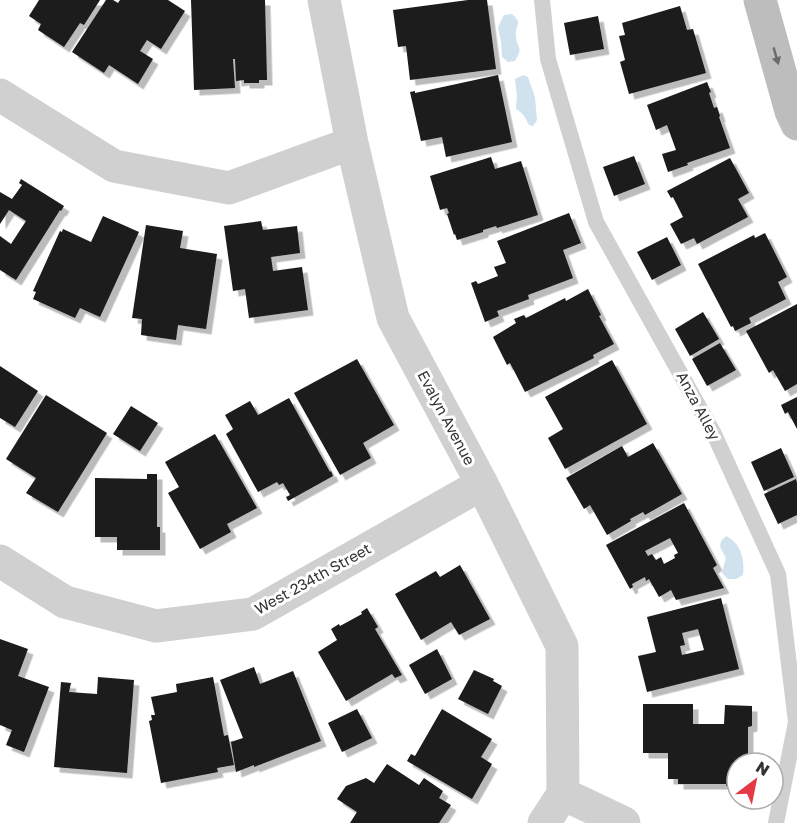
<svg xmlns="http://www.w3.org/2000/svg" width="797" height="823" font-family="'Golos Text',sans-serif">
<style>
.water{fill:#cfe2ee}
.building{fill:#1a1a1a;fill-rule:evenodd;filter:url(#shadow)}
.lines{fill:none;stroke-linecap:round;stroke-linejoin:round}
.lane{stroke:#d0d0d0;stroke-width:16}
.street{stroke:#d0d0d0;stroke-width:33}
.secondary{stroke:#bdbdbd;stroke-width:33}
.oneway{fill:#6a6a6a}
.labels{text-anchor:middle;stroke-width:6;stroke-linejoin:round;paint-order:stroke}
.street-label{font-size:15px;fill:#333;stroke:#fff}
</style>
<defs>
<filter id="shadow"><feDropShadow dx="5.5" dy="5.5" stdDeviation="0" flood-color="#0004"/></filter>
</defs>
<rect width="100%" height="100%" fill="#fff"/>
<path class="water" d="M512,14C524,24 514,25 516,37C517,49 524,46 515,61L508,62L502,57L501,42L498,27L504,15Z
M523,75L528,77L535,97L537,120L533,126L529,125C525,117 523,113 516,109L517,96L515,79Z
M726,536C741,543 745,560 743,575L736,579H728L722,573L726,558L720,547L721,541Z"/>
<path class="building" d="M39,0H100L84,25L80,23L64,47L38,30L41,24L29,16Z
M106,0H113L118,3L120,0H168L185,11L161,49L147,40L140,51L153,59L138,84L109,65L104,73L72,52Z
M191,0H265L267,80H259V83H244V80L236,81L235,59H233L235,88L194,90Z
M468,0H487L496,69L410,80L406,46L398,47L393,10Z
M680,6L687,30L693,29L706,73L629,94L620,62L625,60L619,36L625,35L622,23Z
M598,16L604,49L570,55L564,23Z
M498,75L512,142L446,157L442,137L421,141L410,92L415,91V93Z
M707,82L711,92L709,93L714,108L717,107L720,116L719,117L730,148L687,163L688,165L668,172L662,154L676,150L667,125L656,130L647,105Z
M634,156L645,184L614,196L603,167Z
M491,157L495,169L521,161L538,215L497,228L496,226L483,230V232L457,240L455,234L454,235L447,214L449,213L447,208L440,210L430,176Z
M730,158L749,193L738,199L748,217L697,244L694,238L681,244L670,224L683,217L673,197L671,198L667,191Z
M21,179L64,206L61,211L60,210L16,280L0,270V236L11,244L26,221L9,210L0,224V192L12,199L22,185L19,183Z
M569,213L581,243L563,250L573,278L528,295L529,299L497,311L499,316L485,322L471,283L476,281L478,284L498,276L494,267L506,263L497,241Z
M103,216L139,232L100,317L80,308L75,318L33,299L36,292L33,291L60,231L62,232L63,229L91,242Z
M261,221L263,230L297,226L300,253L271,257L273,271L302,267L308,310L249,318L245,289L233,291L224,226Z
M146,225L183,231L180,248L217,254L206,329L178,325L176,340L141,335L142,319L132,318Z
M765,233L787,277L778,282L786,299L749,318L751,323L735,331L733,326L731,327L698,264L754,235L755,238Z
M667,237L681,265L652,280L637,252Z
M588,289L601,315L599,316L614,344L593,355L594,358L525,392L510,363L507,365L493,337L516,323L514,319L524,315L526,318L565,298L566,301Z
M797,304V384L785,391L773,370L769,373L746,331Z
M703,312L719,339L690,356L675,329Z
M720,343L736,370L707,386L692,359Z
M357,359L394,425L363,443L371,458L340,475L294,393Z
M612,360L647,424L565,469L548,438L563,429L545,397Z
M0,366L38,391L15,427L0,418Z
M46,395L107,433L58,512L26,493L36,478L6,459Z
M797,397V429L788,412L785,414L781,405Z
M289,398L330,472L331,471L333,476L288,501L286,497L290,495L283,483L279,485L277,482L258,492L226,434L233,429L225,415L250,401L258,415Z
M131,406L158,423L140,451L113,434Z
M215,434L257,508L227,524L231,532L200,549L168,493L179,487L165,462Z
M653,443L682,494L645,515L643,512L630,519L631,521L607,535L590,505L584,509L566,478L622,446L628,457Z
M781,448L794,477L764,491L751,462Z
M147,474H157V527H160V550H117V537H95V478L147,479Z
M796,479L797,483V515L778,524L764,494Z
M684,503L717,565L713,568L724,588L676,600L671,590L659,597L649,579L646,581L645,577L632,584L633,587L630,589L606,545ZM670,538L678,553L674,555L675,558L664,564L661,557L656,560L652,554L648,556L645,551Z
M460,565L490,619L459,635L451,622L421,640L395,594L436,571L440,577Z
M721,598L739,669L647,692L638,656L656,652L647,617ZM698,629L704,650L682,655L680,646L685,645L682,633Z
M367,608L378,627L375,629L402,675L395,678L392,674L346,701L318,652L337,640L331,629L339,624L340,626L362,614L361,612Z
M0,639L28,649L18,676L49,687L24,752L6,745L12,730L0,725Z
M437,649L452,679L425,694L409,665Z
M254,667L260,684L293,671L321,741L254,767V765L236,772L231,742L243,738L220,680Z
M474,670L494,679L493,681L502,686L488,714L458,699Z
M98,677L134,680L127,773L54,767L61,682L71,683L69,692L97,694Z
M213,677L224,736L228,735L234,765L217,768L218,772L161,783L149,721L152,720L151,715H155L151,697L177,692L176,684Z
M643,704H693V724H724L725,705L752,706V726L748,727V763H737V783H735V786H726V784H678V779H668V753H643Z
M357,709L372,738L342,752L328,723Z
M442,709L492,739L481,757L492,764L472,799L407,761L411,754L415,756Z
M387,764L419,785L424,778L443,791L439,798L451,805L439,823H350L357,812L337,799L346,786L366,778L374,783Z"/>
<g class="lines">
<path class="lane" d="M542,0L548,59L596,222L714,434L778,574L796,722L776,823"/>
<path class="street" d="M324,0L352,143L393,318L482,484L562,646L563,794L544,823
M0,95L114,166L229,188L352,143
M0,561L65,602L156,626L253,614L482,484
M563,794L624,823"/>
<path class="secondary" d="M760,0L791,111L797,124"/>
</g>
<defs><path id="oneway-solid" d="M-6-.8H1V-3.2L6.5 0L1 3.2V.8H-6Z" transform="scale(1.5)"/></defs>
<use class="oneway" href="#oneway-solid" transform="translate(776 56) rotate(74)"/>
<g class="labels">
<g class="street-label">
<text transform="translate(698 406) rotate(62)" y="5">Anza Alley</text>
<text transform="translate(446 418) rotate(62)" y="5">Evalyn Avenue</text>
<text transform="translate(313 579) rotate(-29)" y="5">West 234th Street</text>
</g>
</g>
<g transform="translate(755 781) rotate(32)"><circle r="28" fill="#ffffff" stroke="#adadad" stroke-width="1.5"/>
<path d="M0-4.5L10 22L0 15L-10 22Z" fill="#e63946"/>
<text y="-9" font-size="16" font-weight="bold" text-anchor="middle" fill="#333333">N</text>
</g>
</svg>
